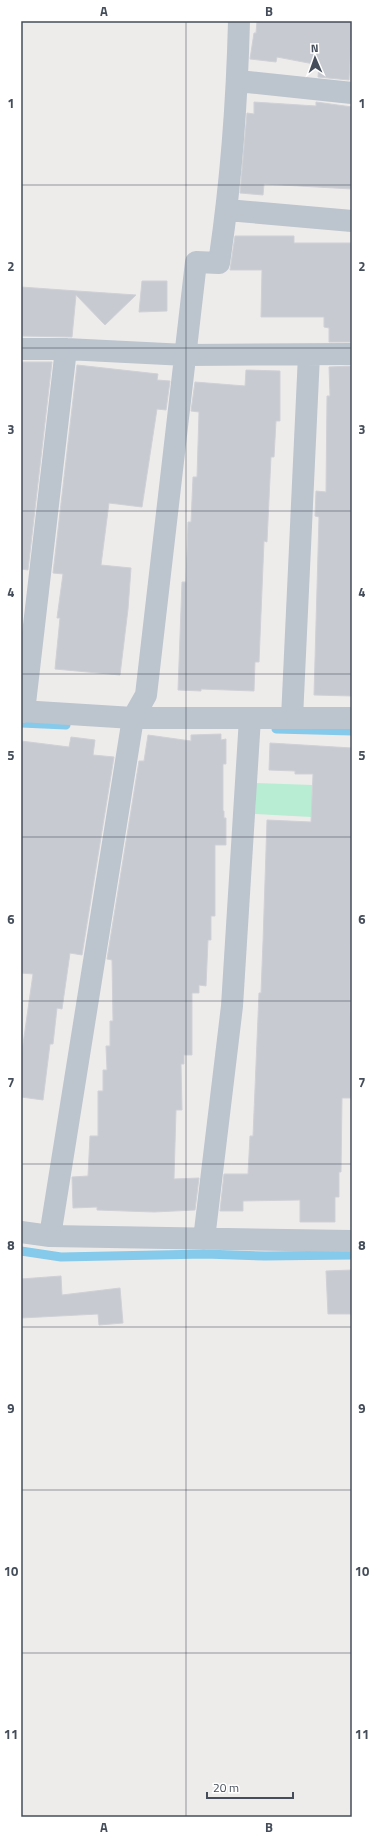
<svg xmlns="http://www.w3.org/2000/svg" width="373" height="1838" font-family="'Titillium Web',sans-serif">
<style>
.green{fill:#b8edd3}
.lines{fill:none;stroke-linecap:round;stroke-linejoin:round}
.stream{stroke:#85caea;stroke-width:9}
.building{fill:#c8cad2;stroke:#cfd1d7}
.minor{stroke:#bcc4ce;stroke-width:22}
.grid{fill:none;stroke:#444d59;stroke-width:1;stroke-opacity:0.55}
.neatline{fill:none;stroke:#444d59;stroke-width:1.5}
.grid-label{font-size:13px;text-anchor:middle;font-weight:bold;fill:#444d59}
</style>
<rect width="100%" height="100%" fill="#eeeceb"/>
<path class="green" d="M256,783L313,785L311,817L255,814Z"/>
<g class="lines">
<path class="stream" d="M21,723L66,725
M276,729L352,731
M21,1251L61,1257L205,1254L265,1256L352,1255"/>
</g>
<path class="building" d="M257,21H352L349,80L318,77L319,65L277,57L276,62L250,59L254,33H256Z
M254,102L316,106V102L352,107V189L264,184L263,195L240,193L247,113L254,114Z
M235,236H294V243H352V342H329V328L324,327V317H261L262,270H230Z
M142,281H167V311L139,312Z
M21,287L77,291L136,295L105,325L76,295L72,337L21,336Z
M21,362H52L28,570L21,569Z
M77,365L158,374L157,380L170,381L166,410L157,409L142,507L109,503L101,565L131,568L128,609L120,675L55,669L60,618H57L63,574L53,573Z
M352,366V696L314,695L319,517L315,516L316,491L326,492L327,396H330L329,367Z
M246,370L280,371V421H276L274,457H271L267,542L264,541L259,662H255L254,691L201,689V691L178,690L182,582H186L188,522H191L193,477H197L199,412L191,411L195,382L245,386Z
M221,734V740L226,739V764H223V811H224V818H226V845H215V916H211V940H208L206,986L199,985V993H192V1055H184V1064H181L182,1110H176L174,1179L199,1178L195,1210L154,1212L97,1210V1207L73,1208L72,1177L88,1176L90,1136H98V1091H103V1070H107L106,1046H110V1021H113L112,960L107,959L139,761H144L148,735L191,741V735Z
M71,737L95,740L93,755L114,757L82,955L70,953L62,1009L57,1008L53,1044H50L43,1100L21,1097V1058L33,974L21,973V741L69,747Z
M270,743L352,748L350,997L352,1098H342L341,1172H339V1197H335V1222H300V1200L243,1201V1211H220L224,1174H248L250,1136H253L259,993H261L263,942L267,820L311,822L313,774H295V771L269,770Z
M352,1270V1314H328L326,1271Z
M61,1276L62,1295L120,1288L123,1323L99,1325L98,1314L21,1318V1279Z"/>
<g class="lines">
<path class="minor" d="M238,81L352,93
M227,210L352,221
M21,349H66L186,355L352,354
M21,711L133,718H352
M24,712L66,349
M292,718L309,355
M21,1232L50,1236L352,1241
M50,1236L133,718L146,695L196,262L219,263C231,183 237,102 239,21
M204,1239L232,1006L250,718"/>
</g>
<path class="grid" d="M186,21V1817M21,185H352M21,348H352M21,511H352M21,674H352M21,837H352M21,1001H352M21,1164H352M21,1327H352M21,1490H352M21,1653H352"/>
<rect width="373" height="1838" fill="none" stroke="#ffffff" stroke-width="44"/>
<g transform="translate(315 58) rotate(358)" stroke="#ffffff" stroke-width="3" paint-order="stroke">
<path d="M0-3L7 15L0 10L-7 15Z" fill="#444d59"/>
<text y="-6" font-size="11" font-weight="bold" text-anchor="middle" fill="#444d59">N</text>
</g>
<path d="M207 1792v6h86v-6" fill="none" stroke="#444d59" stroke-width="2"/>
<text x="213" y="1792" font-size="12" fill="#444d59" stroke="#ffffff" stroke-width="3" paint-order="stroke">20 m</text>
<rect x="22" y="22" width="329" height="1794" class="neatline"/>
<g class="grid-label">
<text x="104" y="16">A</text>
<text x="269" y="16">B</text>
<text x="11" y="108">1</text>
<text x="362" y="108">1</text>
<text x="11" y="271">2</text>
<text x="362" y="271">2</text>
<text x="11" y="434">3</text>
<text x="362" y="434">3</text>
<text x="11" y="597">4</text>
<text x="362" y="597">4</text>
<text x="11" y="760">5</text>
<text x="362" y="760">5</text>
<text x="11" y="924">6</text>
<text x="362" y="924">6</text>
<text x="11" y="1087">7</text>
<text x="362" y="1087">7</text>
<text x="11" y="1250">8</text>
<text x="362" y="1250">8</text>
<text x="11" y="1413">9</text>
<text x="362" y="1413">9</text>
<text x="11" y="1576">10</text>
<text x="362" y="1576">10</text>
<text x="11" y="1739">11</text>
<text x="362" y="1739">11</text>
<text x="104" y="1832">A</text>
<text x="269" y="1832">B</text>
</g>
</svg>
